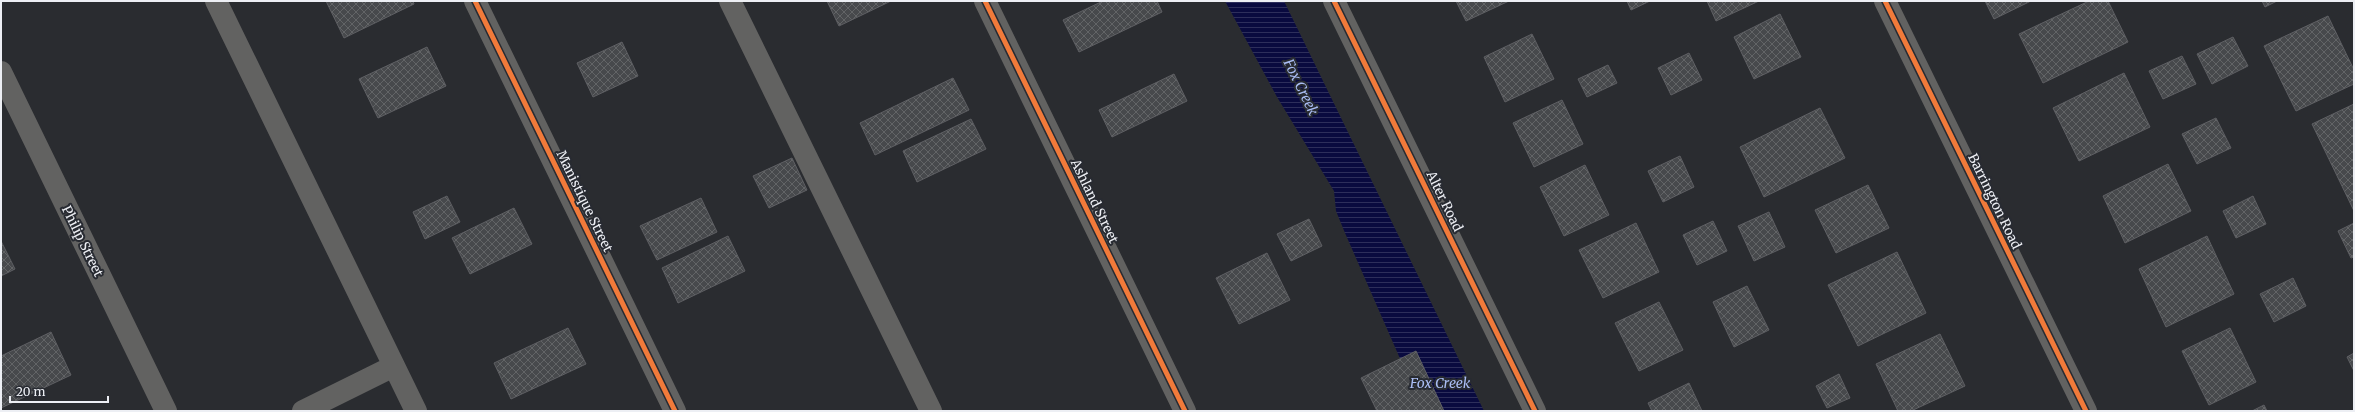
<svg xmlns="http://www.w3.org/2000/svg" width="2355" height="412" font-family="Merriweather,serif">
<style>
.water{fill:url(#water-rules)}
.building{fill:url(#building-cross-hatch);stroke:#5e5f63}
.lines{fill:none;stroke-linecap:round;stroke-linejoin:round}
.minor{stroke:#626261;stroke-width:22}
.cycleway-casing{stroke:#282b32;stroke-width:8}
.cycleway{stroke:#f17a3a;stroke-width:5}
.labels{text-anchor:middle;stroke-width:4;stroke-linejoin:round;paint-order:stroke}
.street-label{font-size:13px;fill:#edeff4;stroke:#282b32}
.water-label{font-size:14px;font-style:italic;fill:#aabdf3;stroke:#282b32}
</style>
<defs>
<pattern id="water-rules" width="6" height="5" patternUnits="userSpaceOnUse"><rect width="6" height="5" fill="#090a3f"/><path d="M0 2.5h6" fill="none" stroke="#2d2e5b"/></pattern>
<pattern id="building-cross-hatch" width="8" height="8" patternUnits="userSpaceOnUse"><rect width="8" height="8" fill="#47494c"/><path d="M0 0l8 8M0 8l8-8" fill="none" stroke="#626466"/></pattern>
</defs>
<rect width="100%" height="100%" fill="#2a2c30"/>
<path class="water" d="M1225,1H1284L1484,411H1423L1345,233L1336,211L1334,191L1277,97Z"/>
<path class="building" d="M326,1H413L414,4L344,38Z
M827,1H891L839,26Z
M1103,1H1157L1162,12L1079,52L1063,20Z
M1456,1H1509L1466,21Z
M1627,1H1650L1631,10Z
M1707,1H1759L1716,21Z
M1985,1H2031L1994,19Z
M2089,1H2108L2128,42L2043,83L2019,34Z
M2262,1H2277L2265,7Z
M1780,14L1801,57L1754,79L1734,37Z
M2328,16L2354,70V84L2296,111L2264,46Z
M1532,34L1554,79L1505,102L1484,57Z
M2233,37L2248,66L2212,84L2197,54Z
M622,42L638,76L593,97L577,63Z
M427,47L446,86L378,118L359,79Z
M1689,53L1702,80L1671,95L1658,68Z
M2182,56L2196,84L2163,99L2149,71Z
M1608,65L1617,83L1587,97L1578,79Z
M2124,73L2150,127L2079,161L2053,108Z
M1174,74L1187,101L1112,137L1099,110Z
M953,78L969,110L875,155L860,123Z
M1562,100L1583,144L1534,167L1513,123Z
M2354,104V211L2312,124Z
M1820,108L1845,158L1764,197L1740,147Z
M2216,118L2231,148L2197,164L2182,134Z
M971,119L986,149L917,182L903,151Z
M1680,156L1694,187L1663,202L1648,171Z
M792,158L807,190L769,208L753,176Z
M2168,164L2191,211L2125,243L2103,196Z
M1585,165L1609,215L1564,236L1540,187Z
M1868,185L1889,228L1836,253L1815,210Z
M447,196L460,222L425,239L413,212Z
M2253,196L2266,224L2236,238L2223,211Z
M701,198L717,232L657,260L640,226Z
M514,208L532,244L470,274L452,238Z
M1769,212L1785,247L1754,261L1738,226Z
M1309,219L1322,246L1291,261L1277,234Z
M1713,221L1727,251L1697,265L1683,235Z
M1636,223L1659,272L1603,298L1579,250Z
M2354,223V257L2351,258L2338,231Z
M728,236L745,271L678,303L662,268Z
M2207,236L2234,294L2166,327L2139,269Z
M1,241L15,269L1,276Z
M1897,252L1926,313L1858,346L1828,285Z
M1267,253L1290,300L1239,324L1216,278Z
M2293,278L2306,306L2274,322L2260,294Z
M1747,286L1769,330L1734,347L1713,302Z
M1659,302L1683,350L1639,371L1615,323Z
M568,328L586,364L511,399L494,363Z
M2230,328L2256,382L2209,405L2182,351Z
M51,332L71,375L1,408V356Z
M1940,334L1965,386L1911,411H1898L1876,364Z
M1416,351L1444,411H1377L1361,378Z
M2354,353V371L2347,357Z
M1839,374L1850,398L1827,408L1816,386Z
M1689,383L1702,411H1652L1648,403Z
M2264,405L2267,411H2252Z"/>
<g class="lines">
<path class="minor" d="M216,1L416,411
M475,1L675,411
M730,1L931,411
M985,1L1185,411
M1334,1L1535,411
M1885,1L2086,411
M1,72L166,411
M303,411L394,366"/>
<defs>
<path id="cycleway" d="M475,1L675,411
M985,1L1185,411
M1334,1L1535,411
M1885,1L2086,411"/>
</defs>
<use href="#cycleway" class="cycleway-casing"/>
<use href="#cycleway" class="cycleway"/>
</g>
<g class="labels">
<g class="street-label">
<text transform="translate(585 201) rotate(64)" y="5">Manistique Street</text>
<text transform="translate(1095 201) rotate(64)" y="5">Ashland Street</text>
<text transform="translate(1445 201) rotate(64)" y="5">Alter Road</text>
<text transform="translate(1995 201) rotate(64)" y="5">Barrington Road</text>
<text transform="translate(83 241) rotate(64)" y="5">Philip Street</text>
</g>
<g class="water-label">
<text transform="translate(1301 87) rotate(64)" y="5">Fox Creek</text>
<text x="1440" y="388">Fox Creek</text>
</g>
</g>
<rect width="2355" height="412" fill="none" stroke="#edeff4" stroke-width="4"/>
<path d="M10 396v6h98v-6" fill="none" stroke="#edeff4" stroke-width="2"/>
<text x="16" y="396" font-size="12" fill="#edeff4" stroke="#282b32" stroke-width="3" paint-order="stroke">20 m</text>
</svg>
